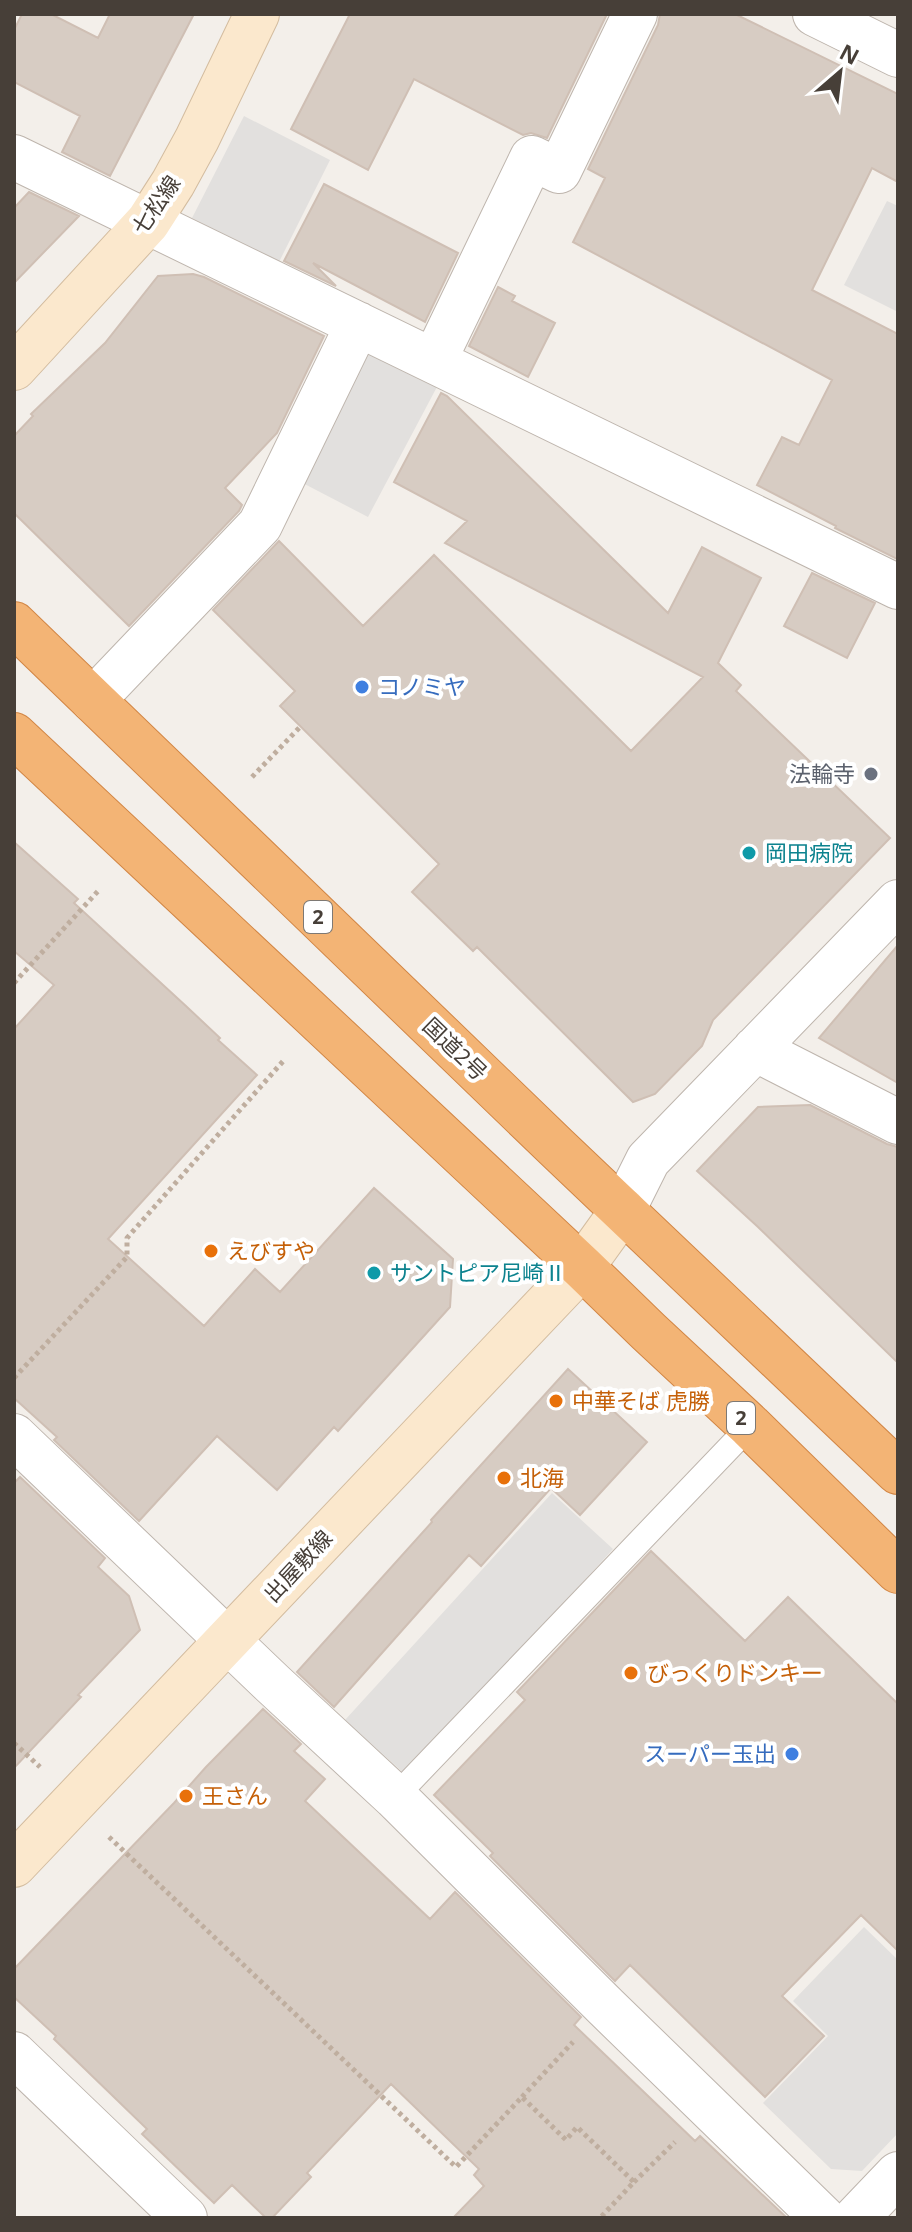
<svg xmlns="http://www.w3.org/2000/svg" width="912" height="2232" font-family="'Noto Sans','Noto Sans JP',sans-serif">
<style>
.parking{fill:#e2e0de}
.building{fill:#d7ccc3;stroke:#cfbfb4;stroke-width:2}
.lines{fill:none;stroke-linecap:round;stroke-linejoin:round}
.lane-casing{stroke:#beb5ad;stroke-width:26}
.street-casing{stroke:#beb5ad;stroke-width:46}
.secondary-casing{stroke:#d3bc9f;stroke-width:46}
.highway-casing{stroke:#d28645;stroke-width:46}
.path{stroke:#bfae9f;stroke-width:5;stroke-dasharray:4 4;stroke-linecap:butt}
.lane{stroke:#fff;stroke-width:24}
.street{stroke:#fff;stroke-width:44}
.secondary{stroke:#fbe8cd;stroke-width:44}
.highway{stroke:#f3b475;stroke-width:44}
.shop-dot{fill:#3f7fe0;stroke:#fff;stroke-width:3}
.worship-dot{fill:#6b7280;stroke:#fff;stroke-width:3}
.culture-dot{fill:#0f9aa8;stroke:#fff;stroke-width:3}
.food-dot{fill:#e8710a;stroke:#fff;stroke-width:3}
.labels{text-anchor:middle;stroke-width:8;stroke-linejoin:round;paint-order:stroke}
.shield{fill:#fff;stroke:#7e7974;stroke-width:2}
.shield-label{font-size:20px;font-weight:bold;fill:#473f38}
.street-label{font-size:22px;fill:#473f38;stroke:#fff}
.shop-label{font-size:22px;fill:#366cbe;stroke:#fff;text-anchor:start}
.worship-label{font-size:22px;fill:#5b616d;stroke:#fff;text-anchor:end}
.culture-label{font-size:22px;fill:#0d838f;stroke:#fff;text-anchor:start}
.food-label{font-size:22px;fill:#c56008;stroke:#fff;text-anchor:start}
</style>
<rect width="100%" height="100%" fill="#f3efea"/>
<path class="parking" d="M244,116L330,160L279,262L192,218Z
M887,201L898,206V312L844,285Z
M364,346L438,385L368,517L293,478Z
M552,1493L613,1549L407,1776L345,1720Z
M864,1927L898,1960V2133L862,2171L831,2169L763,2103L828,2036L793,2001Z"/>
<path class="building" d="M22,14H51L98,38L110,14H194L110,176L62,152L80,116L14,82V30Z
M350,14H607L547,138L531,133L523,135L414,79L368,170L291,129Z
M660,14H735L898,94V182L872,168L812,290L898,334L897,559L835,528L836,526L757,485L782,437L799,445L832,380L573,242L605,178L588,169L658,25Z
M324,184L458,253L425,322L313,263L336,286L284,261Z
M29,192L79,216L14,283V208Z
M193,274L204,277L324,336L277,433L225,488L242,505L239,511L129,626L14,513V436L33,416L31,414L105,343L158,276Z
M498,287L515,296L512,301L555,323L528,377L469,346Z
M441,393L447,396L668,613L702,547L761,578L718,663L741,685L736,691L890,838L713,1020L702,1046L655,1094L633,1102L477,947L473,951L412,892L439,864L280,706L295,691L213,610L279,541L363,626L434,555L631,751L703,677L445,543L467,521L394,482Z
M812,573L875,603L847,658L784,626Z
M14,842L78,899L74,903L187,1007L220,1038L218,1040L257,1075L108,1239L204,1326L255,1269L280,1292L374,1188L453,1259L450,1307L338,1431L334,1427L277,1490L217,1436L139,1521L54,1440L57,1437L14,1398V1029L54,985L14,951Z
M898,945V1083L819,1038Z
M810,1105L887,1144L898,1147V1363L758,1227L697,1171L758,1107Z
M568,1369L647,1442L580,1515L551,1488L481,1566L469,1555L334,1707L297,1672L432,1522L431,1520Z
M20,1477L105,1558L98,1567L129,1596L140,1630L78,1695L81,1697L14,1768V1483Z
M651,1551L745,1641L788,1597L898,1704V1951L861,1915L782,1996L824,2036L765,2097L630,1965L615,1981L490,1856L493,1853L434,1795L525,1700L517,1692Z
M263,1709L301,1744L294,1751L325,1779L305,1801L430,1919L455,1892L581,2017L574,2025L695,2141L700,2136L787,2218H453L484,2186L474,2175L479,2169L391,2084L307,2173L311,2177L272,2218H266L232,2185L214,2203L142,2134L147,2129L54,2039L56,2036L14,1997V1969L174,1803L206,1767Z"/>
<g class="lines">
<defs>
<path id="lane" d="M395,1797L750,1426"/>
<path id="street" d="M815,14L898,55
M14,157L898,587
M434,361L532,158L559,171L635,14
M93,700L260,525L358,324
M755,1049L898,1122
M623,1210L648,1160L898,902
M14,1436L272,1683L395,1797L606,2007L823,2218
M14,2054L185,2218
M856,2218L898,2174"/>
<path id="secondary" d="M14,368L148,222L173,183L197,139L257,14
M14,1865L582,1267L623,1210"/>
<path id="highway" d="M14,624L556,1147L898,1472
M14,735L582,1267L649,1332L750,1426L898,1571"/>
</defs>
<use href="#lane" class="lane-casing"/>
<use href="#street" class="street-casing"/>
<use href="#secondary" class="secondary-casing"/>
<use href="#highway" class="highway-casing"/>
<path class="path" d="M252,777L301,726
M14,983L99,890
M14,1378L127,1257V1238L285,1059
M14,1743L40,1767
M109,1837L456,2167L522,2097L566,2140L577,2127L634,2182L600,2218
M522,2097L573,2042
M634,2182L675,2142"/>
<use href="#lane" class="lane"/>
<use href="#street" class="street"/>
<use href="#secondary" class="secondary"/>
<use href="#highway" class="highway"/>
</g>
<g class="shop-dot">
<circle cx="362" cy="687" r="8"/>
<circle cx="792" cy="1754" r="8"/>
</g>
<circle class="worship-dot" cx="871" cy="774" r="8"/>
<g class="culture-dot">
<circle cx="749" cy="853" r="8"/>
<circle cx="374" cy="1273" r="8"/>
</g>
<g class="food-dot">
<circle cx="211" cy="1251" r="8"/>
<circle cx="556" cy="1401" r="8"/>
<circle cx="504" cy="1478" r="8"/>
<circle cx="631" cy="1673" r="8"/>
<circle cx="186" cy="1796" r="8"/>
</g>
<g class="labels">
<g class="shield">
<rect x="304" y="901" width="28" height="32" rx="6"/>
<rect x="727" y="1402" width="28" height="32" rx="6"/>
</g>
<g class="shield-label">
<text x="318" y="924">2</text>
<text x="741" y="1425">2</text>
</g>
<g class="street-label">
<text transform="translate(156 205) rotate(-55)" y="8">七松線</text>
<text transform="translate(455 1049) rotate(44)" y="8">国道2号</text>
<text transform="translate(298 1566) rotate(-47)" y="8">出屋敷線</text>
</g>
<g class="shop-label">
<text x="378" y="695">コノミヤ</text>
<text x="776" y="1762" text-anchor="end">スーパー玉出</text>
</g>
<g class="worship-label">
<text x="855" y="782">法輪寺</text>
</g>
<g class="culture-label">
<text x="765" y="861">岡田病院</text>
<text x="390" y="1281">サントピア尼崎Ⅱ</text>
</g>
<g class="food-label">
<text x="227" y="1259">えびすや</text>
<text x="572" y="1409">中華そば 虎勝</text>
<text x="520" y="1486">北海</text>
<text x="647" y="1681">びっくりドンキー</text>
<text x="202" y="1804">王さん</text>
</g>
</g>
<rect width="912" height="2232" fill="none" stroke="#473f38" stroke-width="32"/>
<g transform="translate(840 72) rotate(28)" stroke="#ffffff" stroke-width="6" paint-order="stroke">
<path d="M0-6L14 30L0 20L-14 30Z" fill="#473f38"/>
<text y="-12" font-size="22" font-weight="bold" text-anchor="middle" fill="#473f38">N</text>
</g>
</svg>
